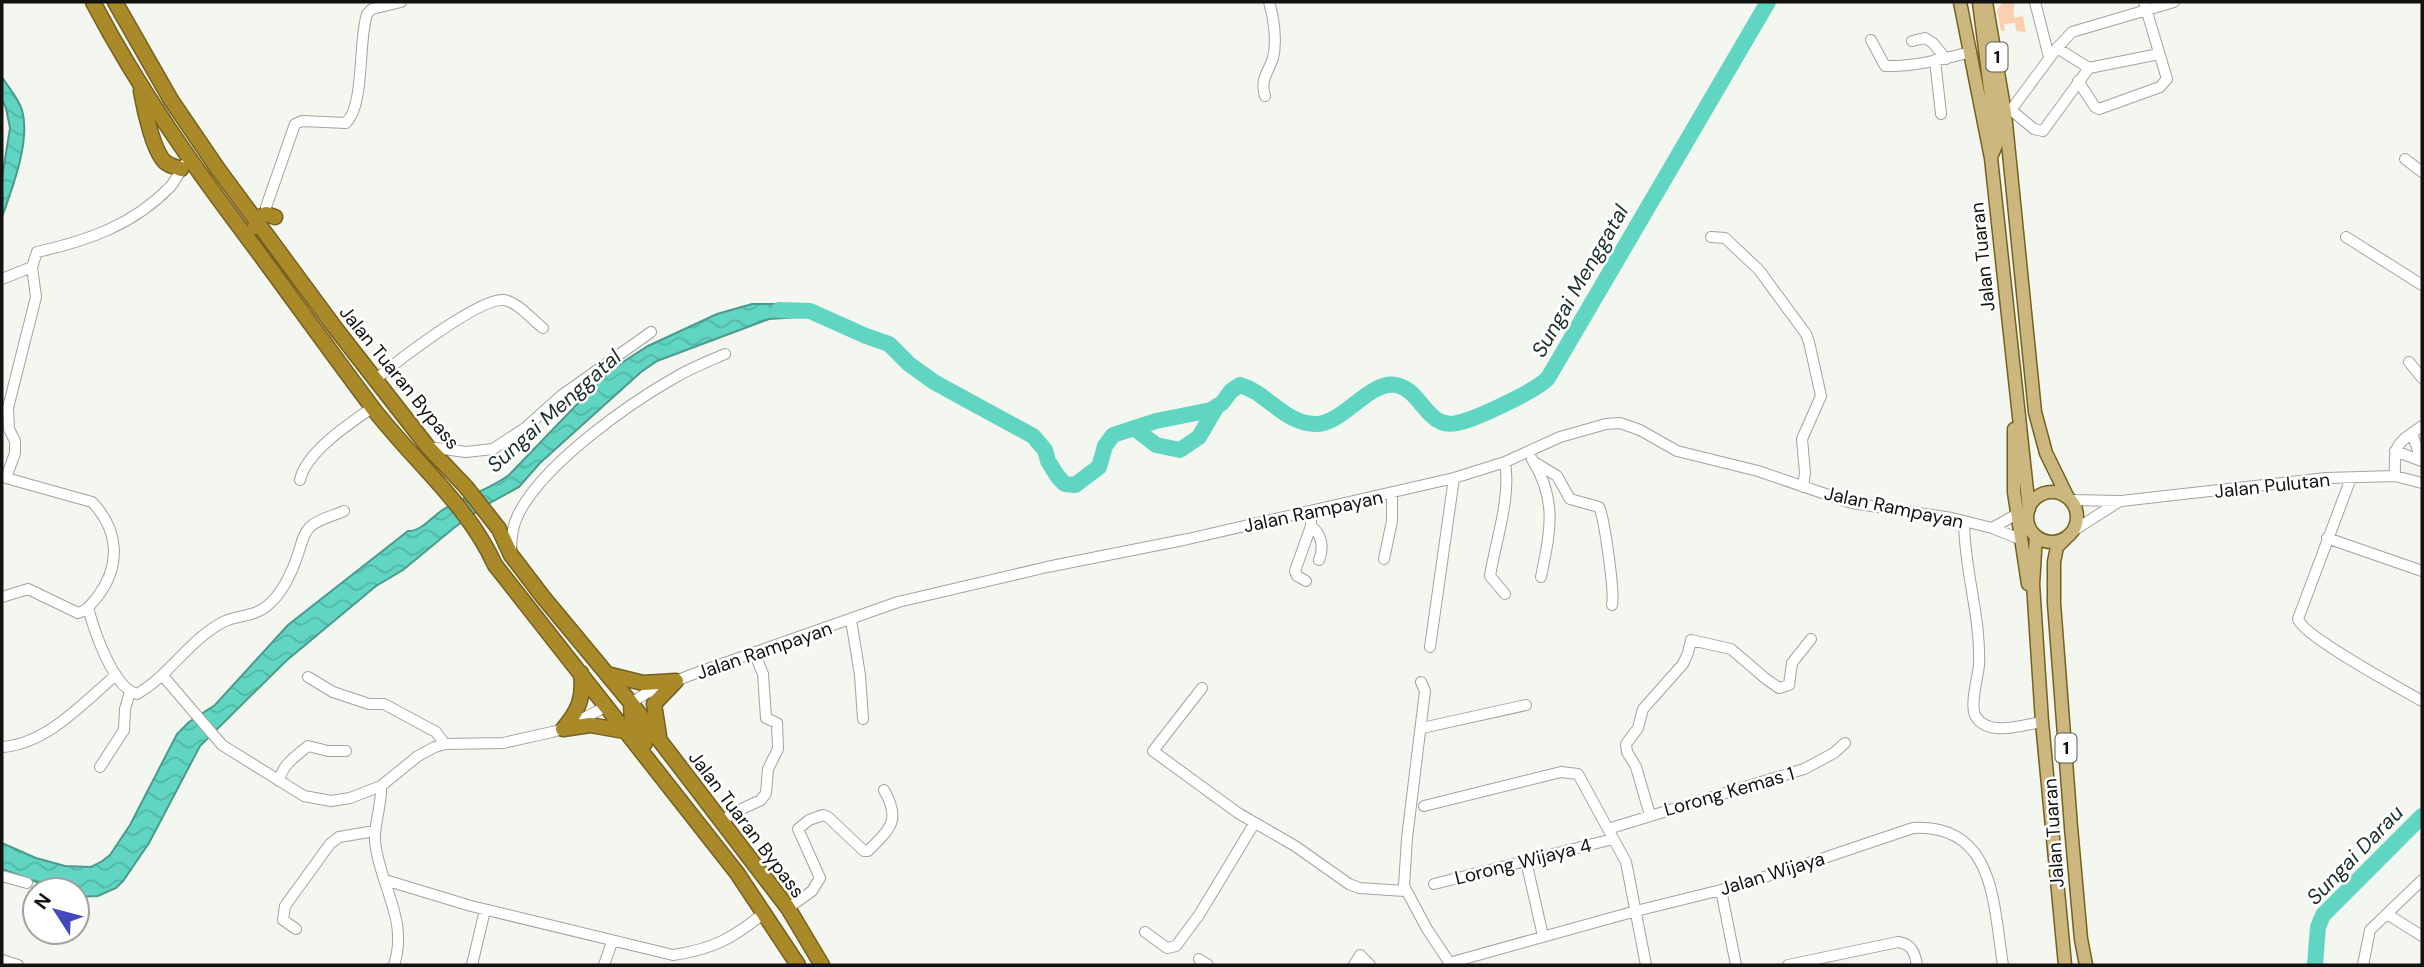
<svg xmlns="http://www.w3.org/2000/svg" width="2424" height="967" font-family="'DM Sans',sans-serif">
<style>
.green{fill:#fbd0b0}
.water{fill:url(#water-waves);stroke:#499b8d;stroke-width:2}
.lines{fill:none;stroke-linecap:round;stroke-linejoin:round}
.river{stroke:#60d5c2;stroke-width:16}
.minor-casing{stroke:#a2a49d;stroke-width:12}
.major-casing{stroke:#756021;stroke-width:15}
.highway-casing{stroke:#756021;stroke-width:17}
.minor{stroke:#fff;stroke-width:10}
.major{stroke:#ccb87f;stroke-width:12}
.highway{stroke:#aa8929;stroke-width:14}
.labels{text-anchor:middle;stroke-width:5;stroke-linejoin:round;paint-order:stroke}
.shield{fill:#fff;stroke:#595a58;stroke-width:2}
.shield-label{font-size:18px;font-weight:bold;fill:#121311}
.street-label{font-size:19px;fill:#121311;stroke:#fff}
.water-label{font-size:21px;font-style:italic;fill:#1b302c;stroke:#fff}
</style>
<defs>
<pattern id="water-waves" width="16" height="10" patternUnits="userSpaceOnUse" patternTransform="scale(1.75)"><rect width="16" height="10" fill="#60d5c2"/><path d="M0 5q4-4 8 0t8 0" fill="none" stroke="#52b6a6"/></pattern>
</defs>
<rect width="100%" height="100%" fill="#f4f7ef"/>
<path class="green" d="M2003,2H2014V18L2023,16L2026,32L2016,31L2015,23L2004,24L2005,31H2001L1997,10Z"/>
<path class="water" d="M2,77C8,87 18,98 22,110C31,140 12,189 2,217V178L10,128L6,108L2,100Z
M752,304H799V317L769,319L657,361L641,372L540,463L519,487L486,505L455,527L403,570L376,586L286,661L200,746L149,843L123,881L116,888L98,896L77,897V890H58L2,869V843L36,858L65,866L91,867L101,862L110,855L130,825L177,734L189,722L215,705L288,625L408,531C420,532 431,518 441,511C462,497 489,490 509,475L609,371L648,346L717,314Z"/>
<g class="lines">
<path class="river" d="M779,310L810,311L866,336L889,344L909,364L934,382L1033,436L1045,450L1048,461L1058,477L1065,484L1075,485L1099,467L1105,446L1113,435L1156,421L1211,410L1222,403L1231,391L1240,385C1268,393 1283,423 1315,424C1343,425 1369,380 1396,385C1417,389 1423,414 1441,422C1446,424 1452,424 1457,423C1474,420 1536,391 1548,378L1768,2
M1134,428L1156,445L1180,450L1199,437L1217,406
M2315,965L2318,927L2323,915L2422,816"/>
<defs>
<path id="minor" d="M2035,2L2049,57
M1871,40L1885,66C1914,67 1943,59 1971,52
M1912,41L1925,38L1933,43L1946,59
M2057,48L2089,68
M1935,60L1941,114
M2078,81L2095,107L2099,109L2160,87L2167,79L2144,2
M1265,96C1260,79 1268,73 1273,58C1277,42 1274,18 1269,2
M2011,110L2034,129L2043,131L2089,68L2159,54
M2005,113L2011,110L2057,48L2072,32L2174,2
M2405,159L2422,172
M266,207L295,124L302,121L346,123C365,105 358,41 367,14L372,9L401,2
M1711,237L1725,238L1759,270L1806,334L1809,342L1821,396L1802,439L1805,473L1803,487
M2346,237L2422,285
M2,279L32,267
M2409,362L2422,378
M376,379C396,362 480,297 504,300C518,302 532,320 543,328
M2412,434L2422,461
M428,447L466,452L493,449L525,428L562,395L651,332
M2395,451L2422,461
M1532,459C1558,501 1550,532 1541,577
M1505,462C1511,499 1496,539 1490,576L1505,594
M1534,462L1557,476L1570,499L1599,507C1604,516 1615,593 1612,605
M2395,476C2394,442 2396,445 2422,426
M2351,478L2298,619C2303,636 2401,689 2422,701
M300,480C306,452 350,423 372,408
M2070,500L2121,501L2326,478L2395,476L2422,483
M1964,521C1964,570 1981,616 1979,665C1978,677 1969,707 1976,717C1989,737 2023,725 2042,722
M1311,526C1322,534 1324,548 1319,560
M1992,528L2017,514
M2073,531L2120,501
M2327,538L2422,571
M511,551C511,538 512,527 518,515C542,465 628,404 676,377C691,368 709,361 725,354
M1384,559L1392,521V494
M1306,581L1297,576L1295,571L1311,526V511
M2,597L28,589L78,613C88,610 91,604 98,596C121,565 119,530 92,502L6,478L15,453V441L9,429L8,408L36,297L32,267L37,252C87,241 133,225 170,187C176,181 179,171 185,164
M88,608C94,630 113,688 137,694C170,675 189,640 223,622C237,615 254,617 267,606C283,593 293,570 299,551C302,542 303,534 310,527C318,519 333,516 344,511
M851,620L860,675L863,719
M1430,647L1454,478
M163,676L222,745L304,796L331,801L350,798L381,786L418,756L435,747L445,744L503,743L552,732L563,729L607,706
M308,677L333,692L369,704H384L436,732L445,744
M1421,682L1425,691L1407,838L1404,886L1427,929L1451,965
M1202,688L1153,751L1238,813L1295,846L1349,884L1359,888L1405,891
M631,703L645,694L688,676L898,602L1047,567L1188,539L1454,478L1505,462L1560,437L1606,424L1620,423L1640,430L1677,451L1758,471L1852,503L1952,518L1992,528L2020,539
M1422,728L1526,705
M2,747C47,744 83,703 116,675
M100,767L124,730L125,709L130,692
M279,781C282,765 296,756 308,746L328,751H346
M381,786C382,805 374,823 375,841C379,885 409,919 394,965
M1424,806L1561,772L1578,774L1626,862L1646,965
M1650,815L1636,767L1627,752L1626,744L1638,728L1643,709L1683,664L1688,653L1691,640L1731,649L1766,679L1779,688L1789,685L1792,663L1811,639
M721,822L733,813L761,800L766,793L768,769L778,749L777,723L766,718L763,674L754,652
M1608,829L1804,769L1834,753L1845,743
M1526,861L1543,936
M2,876L27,883
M385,880L471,906L673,955C714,949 733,938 764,913
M1434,884L1613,839
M1721,890L1736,965
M788,908L812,891L820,878L798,829L809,820L823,815L828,817L864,851H868C891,828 901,820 884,790
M2387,914L2422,936
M296,929L283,920L285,906L330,844L339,837L375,831
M1145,932L1167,948L1176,946L1199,915L1254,824
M1199,959L1208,965
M2,960L18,965
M1449,963L1636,911L1721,890L1794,868L1913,828C1996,824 1993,905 2003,965
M472,965L485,910
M604,965L612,942
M1354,965L1360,955L1370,965
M1788,965L1898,942C1912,944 1915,953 1917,965
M2363,965L2370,930L2422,880"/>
<path id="major" d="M1960,2L1991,158L2029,509
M1979,2L1997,143L1991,157
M1986,2L2005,113L2035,412L2046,453L2068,498
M2014,429V492L2028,584
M2027 517a25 25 0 1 1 50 0a25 25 0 1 1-50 0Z
M2069,535L2057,547L2054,562V603L2071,827L2081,939L2086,965
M2036,536L2033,584L2042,722L2065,965"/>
<path id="highway" d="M93,2C139,90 196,170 256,249C295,302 333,355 372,407C412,460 467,503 495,565L737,873L798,965
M115,2L171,100L218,169L336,329L428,447L466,487L499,529L511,555L543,597L631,703L788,908L822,965
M141,91C144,108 153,151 165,162C170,166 176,167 181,169
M255,227L260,217L266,214L275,217
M607,674L643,683L676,681
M631,703L632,723L645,743
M563,729L590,725L624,731
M563,729C579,710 584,698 581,673
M659,736L654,704L676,681"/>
</defs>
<use href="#minor" class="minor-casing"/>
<use href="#major" class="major-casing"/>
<use href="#highway" class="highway-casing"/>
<use href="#minor" class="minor"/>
<use href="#major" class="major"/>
<use href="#highway" class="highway"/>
</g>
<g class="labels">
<g class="shield">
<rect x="1986.5" y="42.5" width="21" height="29" rx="5"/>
<rect x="2055.5" y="733.5" width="21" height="29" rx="5"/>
</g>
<g class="shield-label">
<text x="1997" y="63">1</text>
<text x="2066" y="754">1</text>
</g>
<g class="street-label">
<text transform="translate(1982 257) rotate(-96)" y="7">Jalan Tuaran</text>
<text transform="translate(400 377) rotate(51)" y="7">Jalan Tuaran Bypass</text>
<text transform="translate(2272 485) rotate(-6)" y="7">Jalan Pulutan</text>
<text transform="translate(1894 507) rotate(12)" y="7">Jalan Rampayan</text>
<text transform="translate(1313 511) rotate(-12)" y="7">Jalan Rampayan</text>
<text transform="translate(764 650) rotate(-19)" y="7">Jalan Rampayan</text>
<text transform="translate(1729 791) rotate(-16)" y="7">Lorong Kemas 1</text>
<text transform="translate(747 824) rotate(53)" y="7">Jalan Tuaran Bypass</text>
<text transform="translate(2053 833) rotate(-94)" y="7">Jalan Tuaran</text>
<text transform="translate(1523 861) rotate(-14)" y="7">Lorong Wijaya 4</text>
<text transform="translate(1772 873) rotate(-17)" y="7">Jalan Wijaya</text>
</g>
<g class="water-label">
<text transform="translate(1580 281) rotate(-60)" y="7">Sungai Menggatal</text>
<text transform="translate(554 411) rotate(-42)" y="7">Sungai Menggatal</text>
<text transform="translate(2355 855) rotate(-46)" y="7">Sungai Darau</text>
</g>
</g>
<rect width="2424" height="967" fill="none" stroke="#121311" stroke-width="7"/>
<g transform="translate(56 911) rotate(306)"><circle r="33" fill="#ffffff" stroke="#a0a1a0" stroke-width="2"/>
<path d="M0-5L12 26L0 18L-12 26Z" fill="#414bbf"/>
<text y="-10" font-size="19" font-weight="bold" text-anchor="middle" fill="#121311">N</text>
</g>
</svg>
